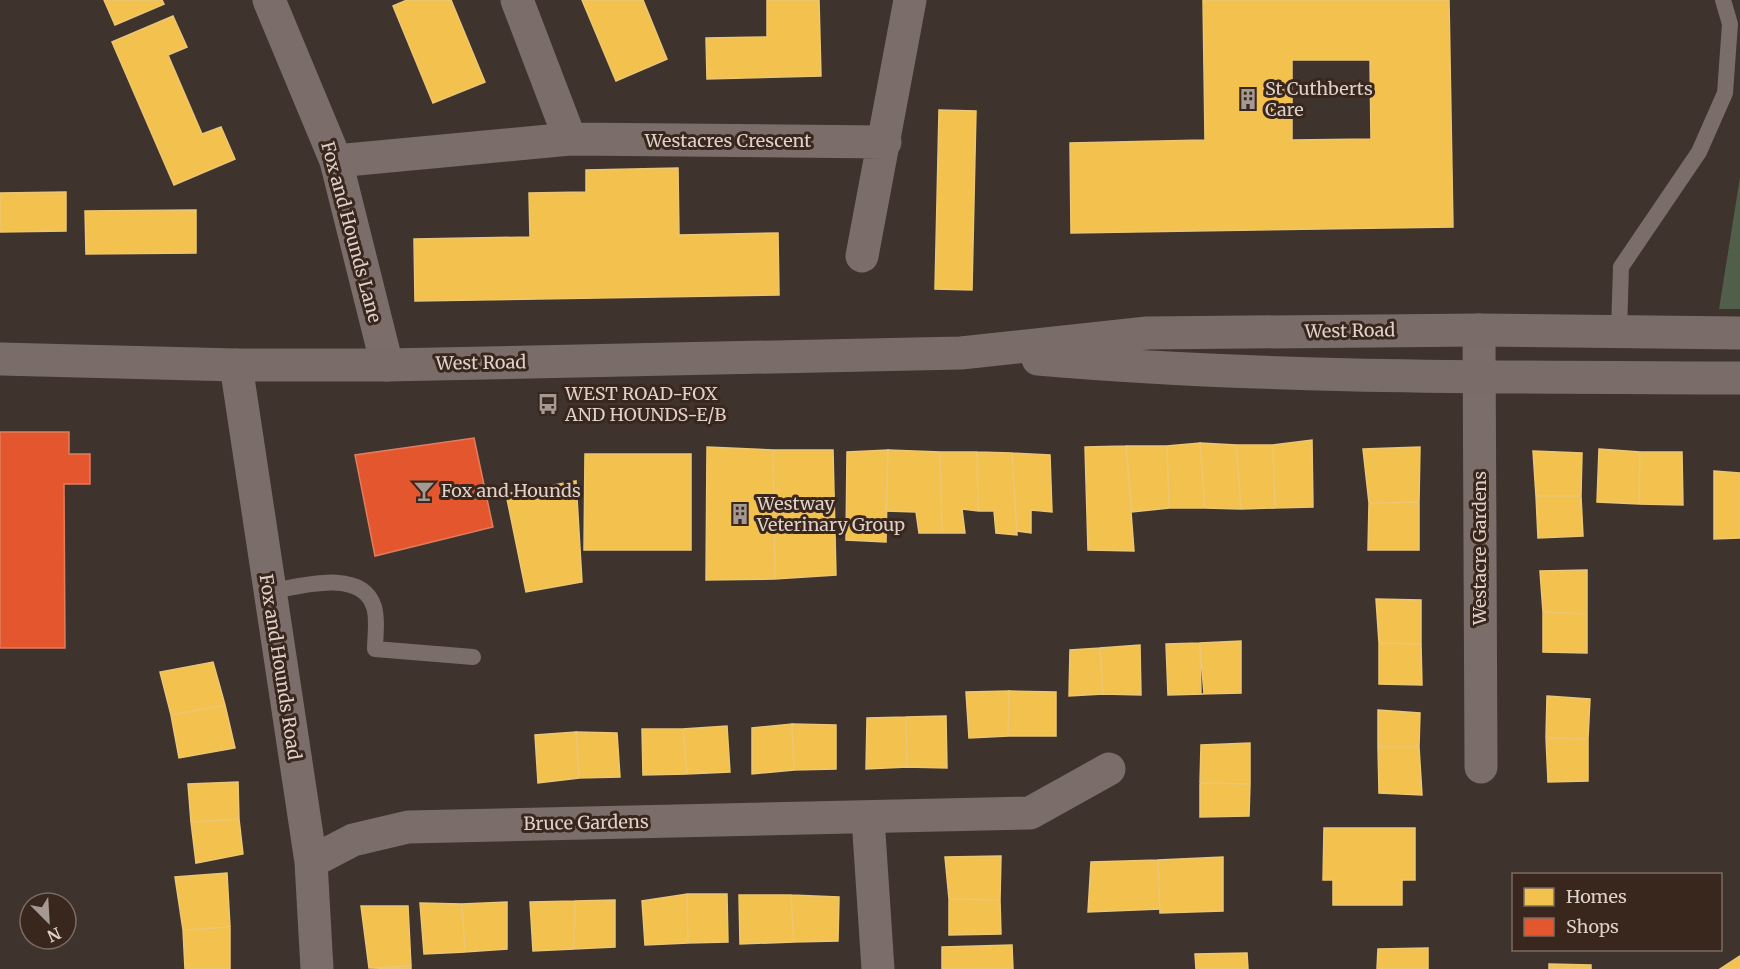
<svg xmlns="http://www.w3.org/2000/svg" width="1740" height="969" font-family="Merriweather,serif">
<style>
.green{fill:#515e4a}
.homes{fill:#f2c14e;stroke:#ecc673;stroke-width:1.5;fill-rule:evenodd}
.shops{fill:#e4572e;stroke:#e27c5d;stroke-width:1.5}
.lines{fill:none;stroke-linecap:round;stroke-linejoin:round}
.service{stroke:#7a6d6a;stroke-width:16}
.minor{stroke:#7a6d6a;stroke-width:33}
.primary{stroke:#7a6d69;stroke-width:33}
.labels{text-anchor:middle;stroke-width:6;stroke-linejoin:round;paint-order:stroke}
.poi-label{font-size:18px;fill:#ddd1ca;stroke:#39271d;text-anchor:start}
.street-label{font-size:18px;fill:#ddd1ca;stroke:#39271d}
</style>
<rect width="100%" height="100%" fill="#3e332d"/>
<path class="green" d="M1740,177V309H1719Z"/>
<path class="homes" d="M104,0H162L164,4L115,25Z
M407,0H451L485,82L433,103L393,6Z
M582,0H643L667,59L616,81Z
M767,0H819L821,76L707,79L706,38L767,37Z
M1203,0H1449L1453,227L1071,233L1070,143L1205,140ZM1292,60H1370L1371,139L1292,140Z
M173,16L187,47L168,55L202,134L221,127L235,159L174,185L112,42Z
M939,110L976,111L972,290L935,289Z
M678,168L679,235L778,233L779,295L415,301L414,239L530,237L529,193L586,192V170Z
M66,192V231L0,232V193Z
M196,210V253L86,254L85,211Z
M1312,440L1313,507L1275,508L1273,445Z
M1200,443L1236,445L1241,509L1205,508Z
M1200,443L1205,508H1169L1167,446Z
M1236,445H1273L1275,508L1241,509Z
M1126,446H1167L1169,508L1132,512Z
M1126,446L1134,551L1088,550L1085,447Z
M707,447L773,450L775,579L706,580Z
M1420,447L1419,502L1369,503L1363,449Z
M1599,449L1640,452L1639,504L1597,502Z
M773,450H833L836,575L775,579Z
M888,450L886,542L846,540L847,452Z
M888,450L940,452L942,533H919L916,512L886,511Z
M1533,451L1582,453L1581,496H1536Z
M940,452H977L978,511L962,509L965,533H942Z
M977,452L1012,453L1017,535L996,533L994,511H978Z
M1640,452H1682L1683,505L1639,504Z
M1012,453L1050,455L1052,512L1031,510V533L1017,531Z
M585,454H691V550H584Z
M1714,471L1740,473V538L1714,539Z
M576,481L582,582L526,592L506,494Z
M1536,496H1581L1583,536L1538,538Z
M1419,502V550H1368L1369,503Z
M1587,570V614L1543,612L1540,571Z
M1376,599L1421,600V644L1379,643Z
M1543,612L1587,614V653L1543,652Z
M1241,641V693L1201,694L1200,643Z
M1200,643L1204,694L1168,695L1166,644Z
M1379,643L1421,644L1422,685L1379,684Z
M1140,645L1141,695L1103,694L1100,648Z
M1100,648L1103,694L1069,696L1070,650Z
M213,662L225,705L171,715L160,672Z
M1009,691L1056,692V736H1008Z
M1009,691L1008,736L969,738L966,692Z
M1547,696L1590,699L1588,739L1546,738Z
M225,705L235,748L179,758L171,715Z
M1378,710L1420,713L1419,747H1378Z
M946,716L947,768L907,767L906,717Z
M906,717L907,767L866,769L867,718Z
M792,724L836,725V769L794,770Z
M792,724L794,770L752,774V728Z
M727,726L730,772L687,774L683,729Z
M642,729H683L687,774L643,775Z
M576,732L617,733L620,777L579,778Z
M576,732L579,778L538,783L535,735Z
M1546,738L1588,739V781L1548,782Z
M1250,743V784L1200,783L1201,745Z
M1378,747H1419L1422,795L1379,793Z
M238,782L239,819L191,822L188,784Z
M1200,783L1250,784L1249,816L1200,817Z
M239,819L243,854L196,863L191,822Z
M1324,828H1415V880H1402V905H1333V880H1323Z
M1001,856L1000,900L949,899L945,857Z
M1223,857V911L1160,913L1158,860Z
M1158,860L1160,909L1088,912L1091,862Z
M227,873L230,927L183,930L175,877Z
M687,894H727L728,942L688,943Z
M687,894L688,943L645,945L642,901Z
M739,895H791L794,942L740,944Z
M791,895L839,897L838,941L794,942Z
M949,899L1000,900L1001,934L949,935Z
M615,900V947L574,949L575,901Z
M575,901L574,949L533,951L530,902Z
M507,902V949L465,952L462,904Z
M420,903L462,904L465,952L424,954Z
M361,906H408L411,966L369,968Z
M230,927V969H185L183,930Z
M1012,945L1013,969H942V947Z
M1428,948V969H1377L1378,949Z
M1247,953L1248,969H1196L1195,954Z
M1740,956V969H1720Z
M1549,964L1591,965V969H1549Z
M411,966V969L369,968Z"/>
<path class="shops" d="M0,432H69V454H90V484H64L65,648H0Z
M474,438L493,527L375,556L355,455Z"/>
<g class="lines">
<path class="service" d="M1619,330L1621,267L1699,152L1725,93L1730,24L1723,0
M268,592C298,587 362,567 374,607C378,619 375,637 375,649L473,657"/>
<path class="minor" d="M269,0L336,161L387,365
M517,0L570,139
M336,161L570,139L885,142
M862,256L910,0
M1479,330L1481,767
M236,365L311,862L317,969
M868,818L878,969
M311,862L353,840L408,827L1030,813L1109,769"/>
<path class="primary" d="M0,359L236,365H387L961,353L1147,333L1479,330L1740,333
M1038,359C1271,379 1506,377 1740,378"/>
</g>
<defs>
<symbol id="building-bare" viewBox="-9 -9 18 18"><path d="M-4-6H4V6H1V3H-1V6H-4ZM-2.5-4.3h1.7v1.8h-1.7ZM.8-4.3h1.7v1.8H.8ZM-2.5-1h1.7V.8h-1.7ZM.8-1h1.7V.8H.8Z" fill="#a59a93" stroke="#39271d" stroke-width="2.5" paint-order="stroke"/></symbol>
<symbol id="bus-bare" viewBox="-9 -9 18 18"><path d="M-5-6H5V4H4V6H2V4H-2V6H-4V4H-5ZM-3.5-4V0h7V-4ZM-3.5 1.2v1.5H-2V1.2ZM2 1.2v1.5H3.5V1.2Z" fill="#a59a93" stroke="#39271d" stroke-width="2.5" paint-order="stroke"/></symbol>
<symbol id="bar-bare" viewBox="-9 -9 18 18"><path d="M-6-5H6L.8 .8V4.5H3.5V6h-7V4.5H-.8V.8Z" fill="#a59a93" stroke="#39271d" stroke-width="2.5" paint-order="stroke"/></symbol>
</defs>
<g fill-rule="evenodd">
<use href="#building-bare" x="1233" y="84" width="30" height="30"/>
<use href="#bus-bare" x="533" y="389" width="30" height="30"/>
<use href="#bar-bare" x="409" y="476" width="30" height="30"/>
<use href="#building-bare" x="725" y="499" width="30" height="30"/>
</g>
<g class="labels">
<g class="poi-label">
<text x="1265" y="95">St Cuthberts<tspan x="1265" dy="21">Care</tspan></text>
<text x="565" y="400">WEST ROAD-FOX<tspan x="565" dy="21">AND HOUNDS-E/B</tspan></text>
<text x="441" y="497">Fox and Hounds</text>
<text x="757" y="510">Westway<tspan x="757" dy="21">Veterinary Group</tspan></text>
</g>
<g class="street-label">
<text x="728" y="147">Westacres Crescent</text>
<text transform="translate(351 232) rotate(75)" y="6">Fox and Hounds Lane</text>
<text transform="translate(1350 331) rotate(-1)" y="6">West Road</text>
<text transform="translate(481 363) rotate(-1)" y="6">West Road</text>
<text transform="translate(1480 548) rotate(-90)" y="6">Westacre Gardens</text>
<text transform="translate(280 667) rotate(81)" y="6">Fox and Hounds Road</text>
<text transform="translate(586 823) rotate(-1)" y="6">Bruce Gardens</text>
</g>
</g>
<rect x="1512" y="873" width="210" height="78" fill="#39271d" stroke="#7b6b62" stroke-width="1.5"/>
<rect x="1524" y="888" width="30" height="18" fill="#f2c14e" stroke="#7b6b62" stroke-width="1.5"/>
<text x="1566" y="903" font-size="18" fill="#ddd1ca">Homes</text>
<rect x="1524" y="918" width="30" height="18" fill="#e4572e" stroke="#7b6b62" stroke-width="1.5"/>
<text x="1566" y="933" font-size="18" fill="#ddd1ca">Shops</text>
<g transform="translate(48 921) rotate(156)"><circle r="28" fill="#39271d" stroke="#7b6b62" stroke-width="1.5"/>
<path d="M0-4.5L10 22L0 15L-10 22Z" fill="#a59a93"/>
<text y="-9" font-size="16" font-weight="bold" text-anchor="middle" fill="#ddd1ca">N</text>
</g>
</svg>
